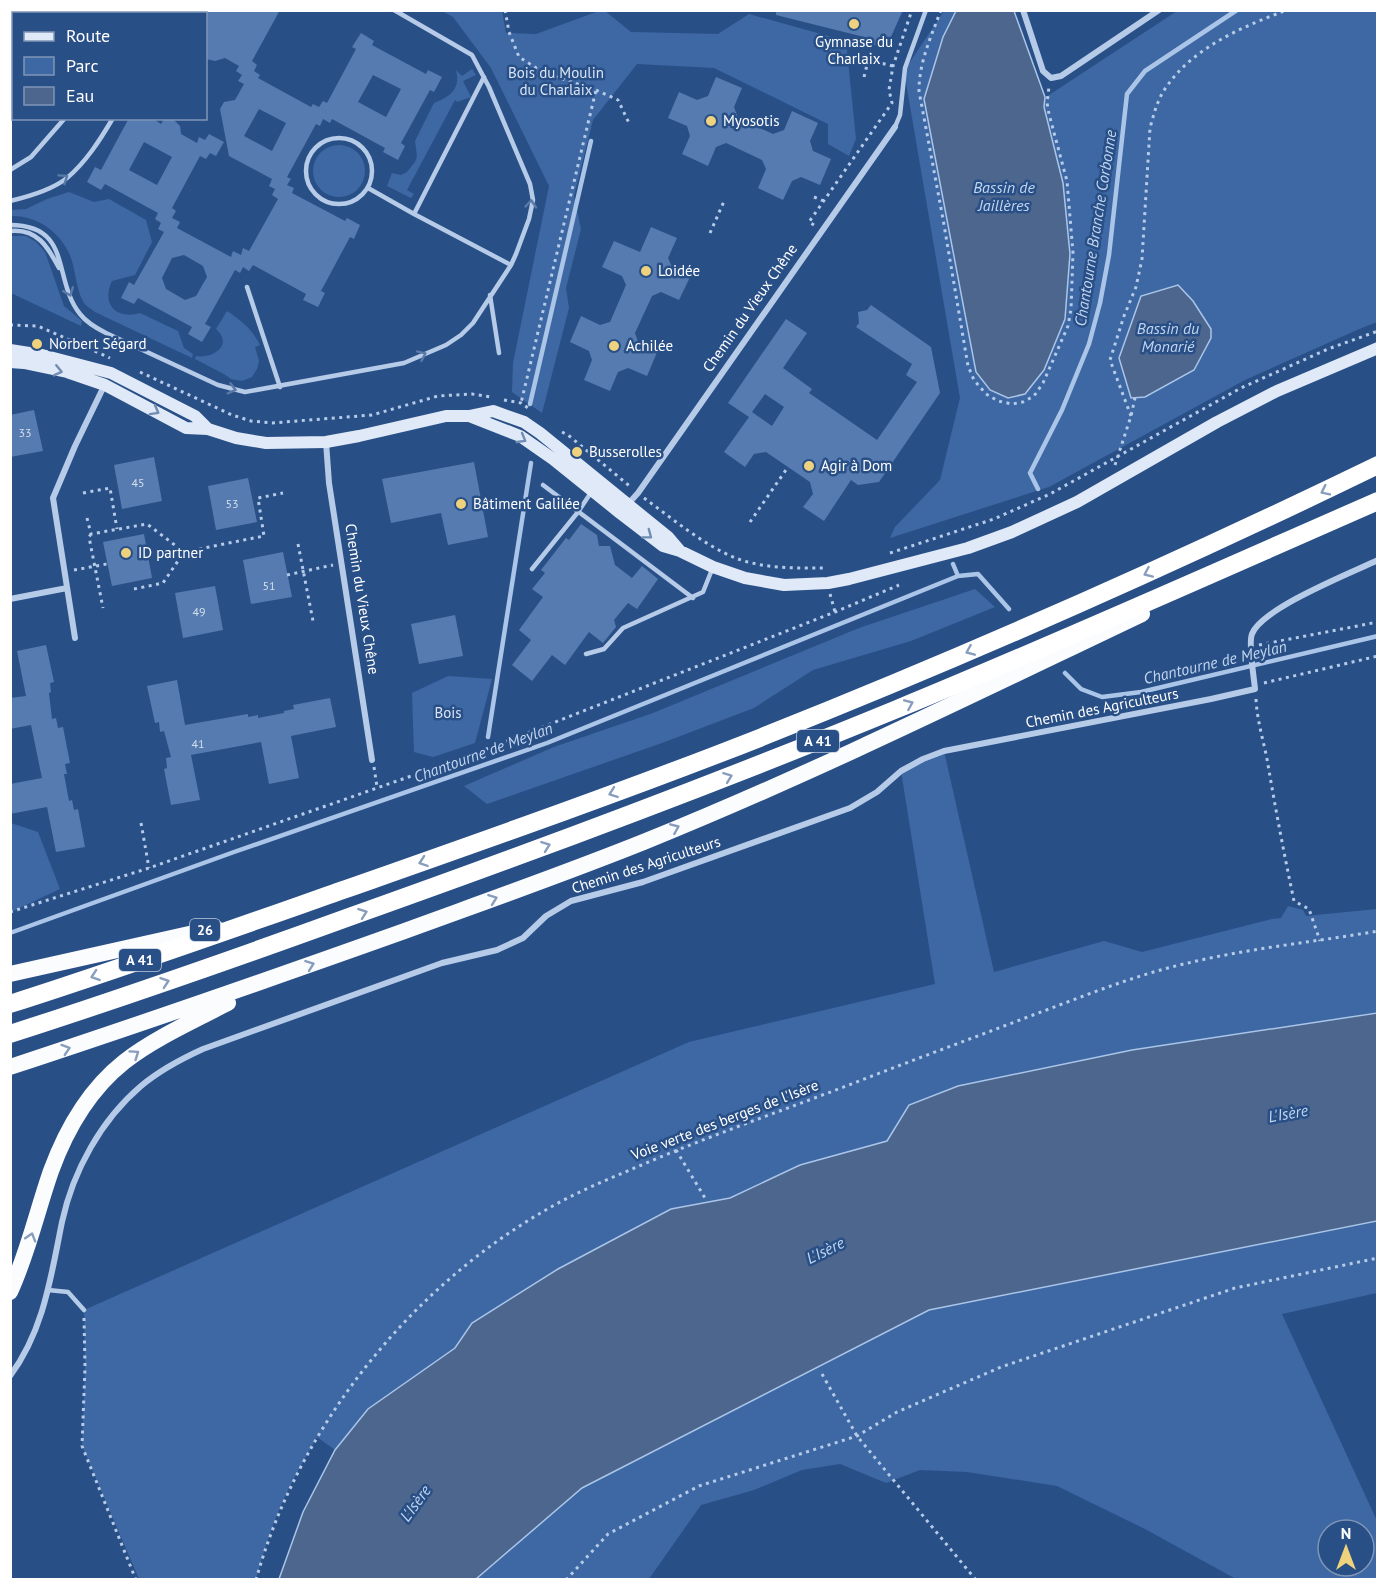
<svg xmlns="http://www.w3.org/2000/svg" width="1388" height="1590" font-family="'PT Sans',sans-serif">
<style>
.green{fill:#3e68a3;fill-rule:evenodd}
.water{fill:#4c668e;stroke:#aac5e8;stroke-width:1.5}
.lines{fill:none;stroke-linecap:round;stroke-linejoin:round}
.stream{stroke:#aac5e8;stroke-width:4.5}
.building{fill:#567bb0;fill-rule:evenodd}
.path{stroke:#b6cbe8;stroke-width:3;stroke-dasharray:3 4.5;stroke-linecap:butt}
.service{stroke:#b6cbe8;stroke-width:4.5}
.minor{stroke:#b6cbe8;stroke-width:6}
.secondary{stroke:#dfe9f7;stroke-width:12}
.trunk{stroke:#fbfcfe;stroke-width:16}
.motorway{stroke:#fff;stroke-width:18}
.oneway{stroke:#5a7aa9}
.oneway2{stroke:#728db4}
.oneway3{stroke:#899ebd}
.oneway4{stroke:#889dbd}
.poi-dot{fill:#efd27d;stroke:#294f87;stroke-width:2}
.labels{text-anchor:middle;stroke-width:5;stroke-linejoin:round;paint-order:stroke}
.number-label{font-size:12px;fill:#d5deeb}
.shield{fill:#294f87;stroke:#bfcadb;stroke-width:1.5}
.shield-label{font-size:14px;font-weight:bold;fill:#fff}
.poi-label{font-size:15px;fill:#fff;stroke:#294f87;text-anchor:start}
.park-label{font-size:15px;fill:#d9e5f6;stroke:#294f87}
.street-label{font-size:15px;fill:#fff;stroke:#294f87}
.water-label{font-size:16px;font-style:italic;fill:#c1d5ef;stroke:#294f87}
</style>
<rect width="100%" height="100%" fill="#294f87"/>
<path class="green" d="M605,11L631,32L718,34L749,14L846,41L856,139L849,156L828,144V124L714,68L637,64L593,120L574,196L581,229L566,288L569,308L542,413L512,392L513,363L549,186L491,68L453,17L442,11H502L506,33L536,34L599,11Z
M944,11H1014L1046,97L1177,11H1377V322L1357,330L1245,380L1049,487L890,538L895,527L940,480L960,398L904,71Z
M472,69L476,75L463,81L471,97L457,102L455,100L407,190L414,194L411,198L387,186L392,173L401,175L407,172L415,162L417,156L415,141L434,103C450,97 461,89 456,70L462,76Z
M313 171a26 26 0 1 1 52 0a26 26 0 1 1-52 0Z
M69,192L94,202L109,199L146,220L152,242L135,275L112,281C101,304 116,320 140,313L178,331L184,348L193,354L192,358L95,312C91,309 86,306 84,303C76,290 76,272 71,258C62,233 37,215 11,216V210L26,209L47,199Z
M11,236H26L36,242L45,252L64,306L82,321L81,326L11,293Z
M227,311C242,321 252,329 260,345L255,347L259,361L257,369L252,377L242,381L231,379L224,374L195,359L196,356C213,359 234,345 216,329Z
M975,589L995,607L911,641L813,670L754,708L662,743L487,804L464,786L554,747L653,713L859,628Z
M448,676L492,679L475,743L433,757L414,752L412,693Z
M944,751L994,972L1104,941L1142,952L1272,919L1281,918L1288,906L1303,910L1306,916L1377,909V1013L1132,1050L958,1086L909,1105L887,1141L800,1165L730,1198L671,1209L472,1322L455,1348L368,1409L335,1450L317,1437C309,1452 300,1467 292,1482C276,1513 265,1546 256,1579H139L82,1446L85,1367L84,1310L689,1042L935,984L901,771Z
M11,823L38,832L60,889L11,912Z
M1377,1221V1293L1282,1314L1377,1521V1579H1236L1145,1529L1057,1486L967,1472L920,1470L886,1483L840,1464L802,1470L754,1490L701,1505L649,1579L476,1580L582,1488L929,1310ZM1328,1530H1364V1566H1328Z"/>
<path class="water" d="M956,11H1014L1045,97L1044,107L1063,183L1070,254L1065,319L1044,370L1025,394L1008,398L990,390L976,372L924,99L943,37Z
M1178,285L1193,301L1211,329V338L1194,370L1145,397L1131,398L1119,358L1141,296Z
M1377,1013V1221L929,1310L582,1488L476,1579H279L303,1512L335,1450L368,1409L455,1348L472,1323L558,1269L671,1209L730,1198L800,1165L887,1141L909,1105L958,1086L1132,1050Z"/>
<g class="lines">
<path class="stream" d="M530,404L591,141
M1038,489L1030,473L1062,410L1089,344L1100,303L1109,255L1127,94L1145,71L1237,10
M953,564L958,576
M1065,673L1081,689L1102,697L1141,692L1378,636
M488,737L531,463
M10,933L234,852L547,743L958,576L978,574L1009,609"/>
</g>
<path class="building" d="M206,10H280L252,61L257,65L254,71L260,75L258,78L311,107L313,104L319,107L323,101L327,103L356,49L352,47L361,33L374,41L372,45L426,74L428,70L442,77L434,92L430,90L401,143L405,146L398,160L383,152L385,148L332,119L330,123L323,119L320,126L316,124L287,177L291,179L287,185L294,188L292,193L345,221L347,218L360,225L354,239L350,237L321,291L325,293L318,307L303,300L306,294L253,265L249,271L243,267L240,273L235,270L205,324L211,327L202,342L188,334L192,327L138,298L134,304L121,298L129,282L134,285L164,232L158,229L161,223L155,219L158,213L105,184L101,190L87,182L95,167L101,170L129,118H152L161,124L164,119H170L174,120L180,126L181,134L197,143L199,137L205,140L209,134L224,142L216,156L210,153L206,159L200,156L172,208L176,211L172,218L180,222L177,228L231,257L233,251L241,255L243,248L249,251L278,199L272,195L275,189L269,186L272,179L229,156L220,109L224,102L235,100L244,84L238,81L242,75L236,71L239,66L225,58L215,61L206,59ZM373,75L401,89L386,117L358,102ZM259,109L286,123L272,151L244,136ZM144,142L172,157L157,185L129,170ZM184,255L203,266L207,277L196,296L185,300L166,289L162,278L172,258Z
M776,10H903L886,48L867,43L868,38L776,15Z
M716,77L742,88L734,107L738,118L755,126L773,134L784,130L792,111L818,123L810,141L813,151L831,159L820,185L801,177L792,181L783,200L758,188L766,169L762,160L726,143L716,147L708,166L682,154L690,136L687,126L668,118L679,92L697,100L708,96Z
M651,227L677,238L668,258L672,267L691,275L679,300L661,292L652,296L635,333L638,342L658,350L647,376L628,368L618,372L610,391L584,380L592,360L589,351L570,342L581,316L600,325L610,322L626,285L622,276L602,267L614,241L640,252Z
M871,305L931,347L940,393L879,482L858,485L851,480L824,521L803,507L813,494L810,482L766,452L754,454L745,467L724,452L749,417L728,403L786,319L807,333L783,368L812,389L809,393L877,440L917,382L906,375L912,364L856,327L859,323L858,312L867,310ZM765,394L784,407L772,426L752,412Z
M34,410L43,451L10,457V415Z
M154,457L162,501L122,509L114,465Z
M474,462L488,537L448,545L441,513L391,523L382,479Z
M248,478L257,522L216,530L208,486Z
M581,524L597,535L599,546H610L615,565L632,578L642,566L658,579L637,609L628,603L614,620L616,627L603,643L589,632L565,665L552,655L532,681L512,665L531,640L519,630L543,597L532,589L545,573L541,570L566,538L569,540Z
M144,534L152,578L112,586L103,542Z
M283,552L292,597L251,604L243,560Z
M215,586L223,630L183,638L175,593Z
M455,615L463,656L419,664L411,624Z
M46,645L54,682L50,683L51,692L49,693L52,719L56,718L58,728L63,727L70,763L65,764L67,774H64L69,801L72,800L74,810L78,809L85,847L56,852L47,807L10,814V784L42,778L31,725L10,729V698L26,696L17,651Z
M177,680L185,725L248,714V717L258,715V718L284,713V711L294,709L293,705L330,698L336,727L291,736L299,778L269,784L261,742L191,755L200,800L171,805L164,769L167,768L166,758L171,757L164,731L160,732L159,722L155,723L147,686Z"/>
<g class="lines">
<path class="path" d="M505,10L509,32L519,57L544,73L596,90L521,403
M941,10C931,37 919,62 919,91L943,219L968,366L974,380L986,394L998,401L1012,404L1023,402L1034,396L1043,383L1068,326L1071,309L1073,253L1067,181L1049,114L1047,103L1049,87
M868,60L893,66
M864,77L872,45
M596,90L618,100L629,123
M814,197L824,201
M814,225L809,222L892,103L889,90L893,66L912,10
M710,233L725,199
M10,325L38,326L110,358
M140,372L232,415L251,421L272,423L372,415L438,396L472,394L491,397
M504,400L521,403L528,408
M1131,416L1110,360L1124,316L1136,287L1142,259L1150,128C1154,113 1158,98 1167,86C1194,47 1244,26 1287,10
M562,432L568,435L632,488
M1115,465L1131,416L1135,398
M83,493L110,488L117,529
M644,498C673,519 701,543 733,557C762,569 795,568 825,568
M87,518L91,534L147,524L184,552
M750,522L788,467
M91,534L89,537L103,608
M298,544L313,621
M890,553L994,519L1050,494L1241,388L1328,349L1378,331
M74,570L107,564
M287,575L333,565
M134,589L163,583L184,552L264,536L258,498L283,493
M830,594L835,612
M1259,645L1378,622
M1264,683L1378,656
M1256,699C1257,720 1263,739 1267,759C1275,806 1284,854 1294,901L1309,909L1320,941
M374,767L377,787
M141,823L149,868
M10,912L149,868L474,754L835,612L899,585
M676,1150L705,1198
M84,1318L85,1367L82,1446L136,1580
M822,1374L857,1436L976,1580
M256,1580C298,1428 408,1290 544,1211C571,1195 601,1182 630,1170C703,1138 779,1112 854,1083C913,1060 973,1038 1033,1015C1084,996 1135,975 1188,963C1250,948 1315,942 1378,931
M566,1580L608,1534L699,1486L857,1436L897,1412L1001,1367L1235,1288L1378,1258"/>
<path class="service" d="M170,14L171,10
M895,127L900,115L905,68L926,10
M306 171a33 33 0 1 1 66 0a33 33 0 1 1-66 0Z
M10,170L31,157L65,118
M368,188L414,214L511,265
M10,201C27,197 53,189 67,178C86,162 100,140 113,118
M414,214L484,77
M10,225C73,225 52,279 80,314C87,323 96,328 106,333L218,385L245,392L404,363L446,345L461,335L473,323L511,265L516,254L529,219L533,200L530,184L489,87L472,55L394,10
M10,231C37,228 48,247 59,268
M247,287L280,387
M490,295L499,353
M543,485L693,598
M532,569L578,512L592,491
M586,654L604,649L623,628L703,592L713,567
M48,1290L68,1292L84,1310"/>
<path class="minor" d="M1023,10L1043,71L1051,78L1061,76L1159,10
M326,442L329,483L372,760
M628,504L638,493L895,127
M10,599L67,588
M75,638L53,498L75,446L105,384
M10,1376C44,1330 51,1276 62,1222C73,1171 101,1120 141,1086C160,1070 181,1059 203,1049L442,963L497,950L523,938L546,916L571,901L643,882L850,808L877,792L901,771L923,759L944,751L1211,699L1255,689C1254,677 1248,643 1252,634C1262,608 1351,573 1378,560"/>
<path class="secondary" d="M10,350L42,355L111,373L195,416L208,429
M10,362L24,363L67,372L105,385L186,428L208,429L236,438L266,443L326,442L359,436L446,416H469L493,411L524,422L540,433L668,537L680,551
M469,416L520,436L553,459L620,513L663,546L680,551L713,567L745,578L784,585L828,583L849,579L968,548L1012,532L1077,502L1217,422L1277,391L1378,348"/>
<path class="trunk" d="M10,974L216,928
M10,1067C141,1024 270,979 399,933C481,903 564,874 646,841C814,773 978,692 1142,614
M10,1292C28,1253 37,1211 51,1171C66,1130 90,1089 124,1062C153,1039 195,1020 228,1003"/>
<path class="motorway" d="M10,1004C123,968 235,928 346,889C485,840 625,791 762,737C971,654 1176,563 1378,465
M10,1034C125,997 239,957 352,916C535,851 717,783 897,709C1058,643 1218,571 1378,501"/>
</g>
<defs><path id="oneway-chevron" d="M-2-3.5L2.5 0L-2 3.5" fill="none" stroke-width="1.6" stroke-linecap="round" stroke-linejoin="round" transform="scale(1.5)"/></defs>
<g class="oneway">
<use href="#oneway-chevron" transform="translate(64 178) rotate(-34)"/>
<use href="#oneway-chevron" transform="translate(531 204) rotate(-85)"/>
<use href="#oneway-chevron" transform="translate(69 292) rotate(69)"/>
<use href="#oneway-chevron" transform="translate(422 355) rotate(-24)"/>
<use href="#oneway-chevron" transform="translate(232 389) rotate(15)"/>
</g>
<g class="oneway2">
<use href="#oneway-chevron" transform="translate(58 371) rotate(13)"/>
<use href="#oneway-chevron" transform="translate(155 411) rotate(29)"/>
<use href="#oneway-chevron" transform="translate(522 439) rotate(30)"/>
<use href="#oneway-chevron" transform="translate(648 535) rotate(37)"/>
</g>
<g class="oneway3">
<use href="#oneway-chevron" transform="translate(1325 491) rotate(154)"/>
<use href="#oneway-chevron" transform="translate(1148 573) rotate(156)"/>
<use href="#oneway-chevron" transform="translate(970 651) rotate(157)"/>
<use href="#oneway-chevron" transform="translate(909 704) rotate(-23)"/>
<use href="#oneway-chevron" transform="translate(728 777) rotate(-21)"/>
<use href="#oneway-chevron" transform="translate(613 793) rotate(160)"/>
<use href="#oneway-chevron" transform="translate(546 846) rotate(-20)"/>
<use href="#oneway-chevron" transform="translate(423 862) rotate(161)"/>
<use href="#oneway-chevron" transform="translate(363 913) rotate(-20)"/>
<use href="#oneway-chevron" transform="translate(95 976) rotate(161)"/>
<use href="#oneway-chevron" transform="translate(165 982) rotate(-19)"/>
</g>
<g class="oneway4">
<use href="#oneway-chevron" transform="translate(675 828) rotate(-23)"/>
<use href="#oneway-chevron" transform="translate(493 899) rotate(-20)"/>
<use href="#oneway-chevron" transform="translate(310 965) rotate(-20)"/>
<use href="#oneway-chevron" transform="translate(66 1049) rotate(-18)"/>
<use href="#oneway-chevron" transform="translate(135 1054) rotate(-35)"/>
<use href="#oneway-chevron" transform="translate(31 1237) rotate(-73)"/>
</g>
<g class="poi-dot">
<circle cx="854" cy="24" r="6"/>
<circle cx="711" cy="121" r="6"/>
<circle cx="646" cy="271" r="6"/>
<circle cx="37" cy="344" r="6"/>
<circle cx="614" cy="346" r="6"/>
<circle cx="577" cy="452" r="6"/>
<circle cx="809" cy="466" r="6"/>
<circle cx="461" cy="504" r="6"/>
<circle cx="126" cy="553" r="6"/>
</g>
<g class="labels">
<g class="number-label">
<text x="25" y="437">33</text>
<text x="138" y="487">45</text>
<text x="232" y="508">53</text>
<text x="269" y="590">51</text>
<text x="199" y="616">49</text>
<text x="198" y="748">41</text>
</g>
<g class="shield">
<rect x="797" y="730" width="42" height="22" rx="4.5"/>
<rect x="190" y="919" width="30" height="22" rx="4.5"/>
<rect x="119" y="949" width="42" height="22" rx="4.5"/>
</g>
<g class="shield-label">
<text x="818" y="746">A 41</text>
<text x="205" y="935">26</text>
<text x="140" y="965">A 41</text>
</g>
<g class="poi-label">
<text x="854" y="47" text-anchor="middle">Gymnase du<tspan x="854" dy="17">Charlaix</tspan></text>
<text x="723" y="126">Myosotis</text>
<text x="658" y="276">Loidée</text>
<text x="49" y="349">Norbert Ségard</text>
<text x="626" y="351">Achilée</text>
<text x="589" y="457">Busserolles</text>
<text x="821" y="471">Agir à Dom</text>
<text x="473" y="509">Bâtiment Galilée</text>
<text x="138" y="558">ID partner</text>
</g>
<g class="park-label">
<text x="556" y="78">Bois du Moulin<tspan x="556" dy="17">du Charlaix</tspan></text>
<text x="448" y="718">Bois</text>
</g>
<g class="street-label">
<text transform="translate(750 308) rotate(-55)" y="5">Chemin du Vieux Chêne</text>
<text transform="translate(362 599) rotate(81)" y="5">Chemin du Vieux Chêne</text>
<text transform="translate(1102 708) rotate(-11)" y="5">Chemin des Agriculteurs</text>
<text transform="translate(646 865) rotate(-18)" y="5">Chemin des Agriculteurs</text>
<text transform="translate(725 1120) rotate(-21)" y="5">Voie verte des berges de l'Isère</text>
</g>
<g class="water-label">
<text x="1004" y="193">Bassin de<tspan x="1004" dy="18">Jaillères</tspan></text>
<text transform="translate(1095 228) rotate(-81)" y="6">Chantourne Branche Corbonne</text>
<text x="1168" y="334">Bassin du<tspan x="1168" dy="18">Monarié</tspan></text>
<text transform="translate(1215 662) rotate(-13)" y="6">Chantourne de Meylan</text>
<text transform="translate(483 752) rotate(-20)" y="6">Chantourne de Meylan</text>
<text transform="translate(1288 1113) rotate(-10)" y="6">L'Isère</text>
<text transform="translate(825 1250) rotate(-26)" y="6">L'Isère</text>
<text transform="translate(415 1503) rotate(-54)" y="6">L'Isère</text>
</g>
</g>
<rect width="1388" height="1590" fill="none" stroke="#ffffff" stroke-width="24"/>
<rect x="12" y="12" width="195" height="108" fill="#294f87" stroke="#7f95b7" stroke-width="1.5"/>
<rect x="24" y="32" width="30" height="9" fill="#dfe9f7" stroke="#7f95b7" stroke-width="1.5"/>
<text x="66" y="42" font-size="18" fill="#ffffff">Route</text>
<rect x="24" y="57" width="30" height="18" fill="#3e68a3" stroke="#7f95b7" stroke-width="1.5"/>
<text x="66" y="72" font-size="18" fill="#ffffff">Parc</text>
<rect x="24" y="87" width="30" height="18" fill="#4c668e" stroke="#7f95b7" stroke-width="1.5"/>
<text x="66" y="102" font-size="18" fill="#ffffff">Eau</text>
<g transform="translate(1346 1548)"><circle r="28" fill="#294f87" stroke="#7f95b7" stroke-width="1.5"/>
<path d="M0-4.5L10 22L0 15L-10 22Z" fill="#efd27d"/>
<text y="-9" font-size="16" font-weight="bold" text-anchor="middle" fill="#ffffff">N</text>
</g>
</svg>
